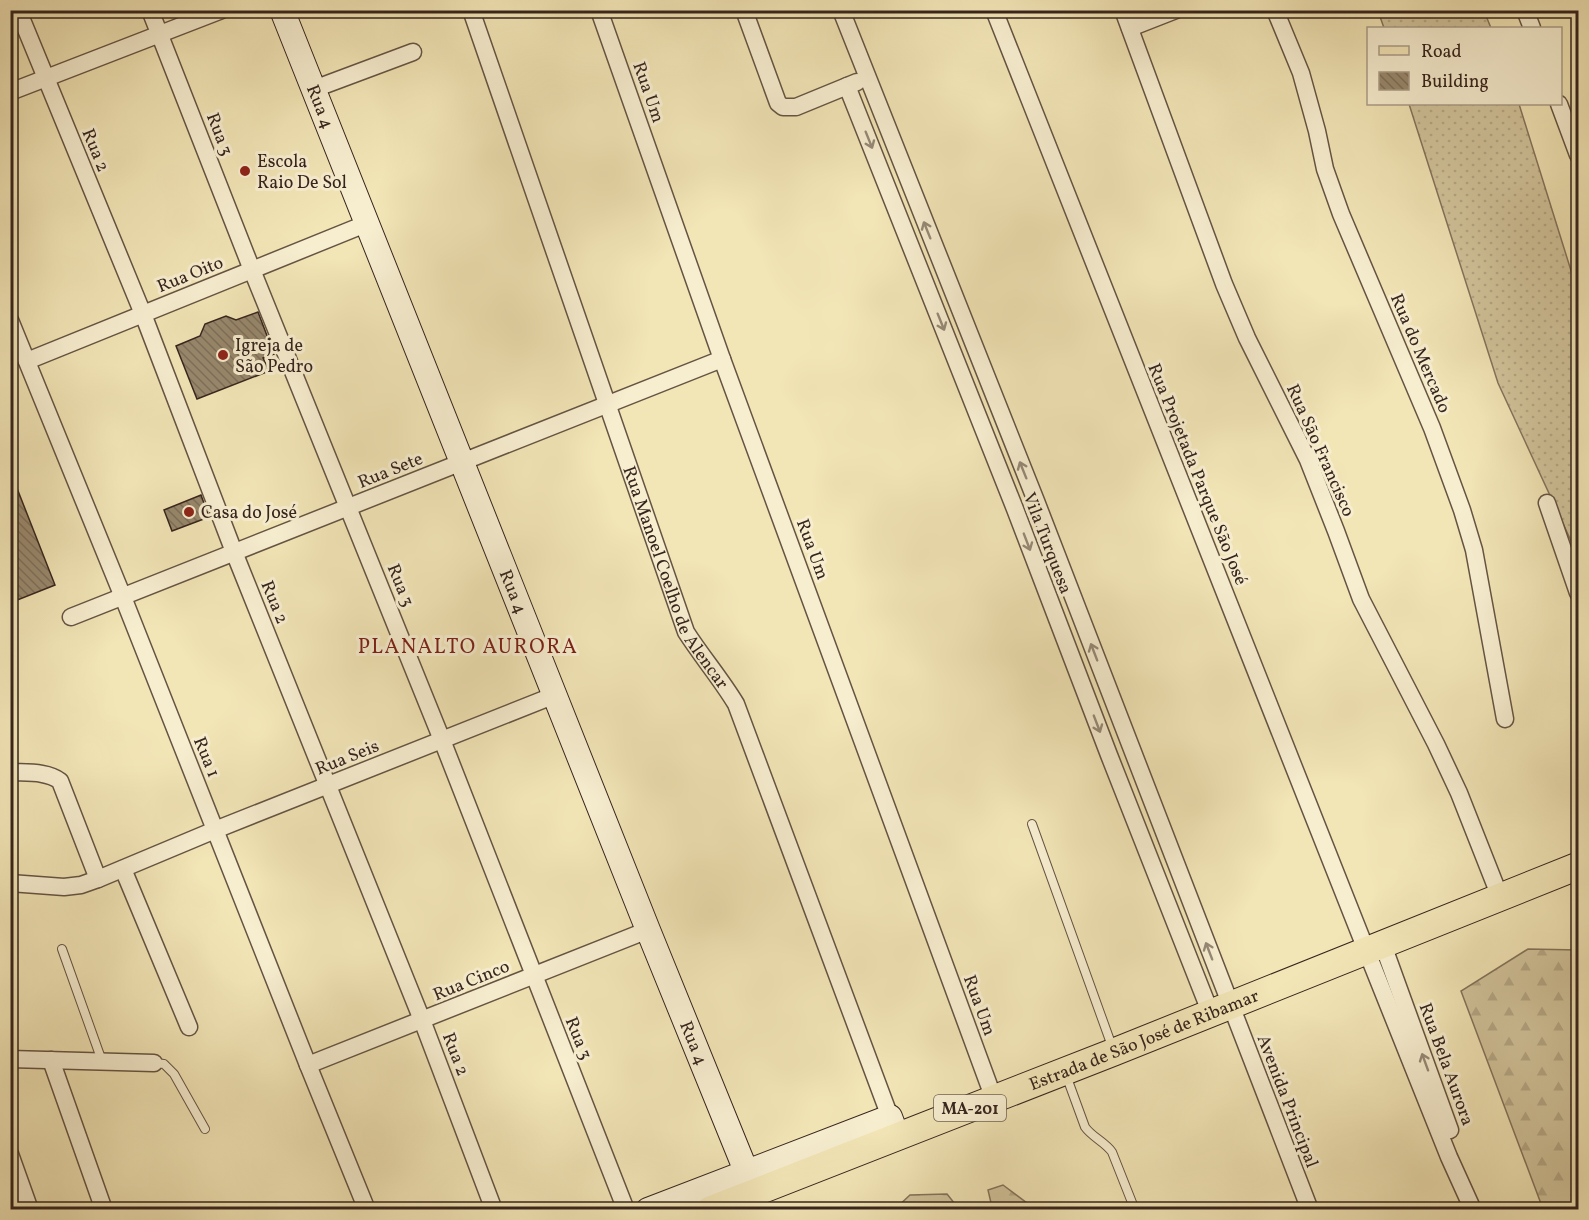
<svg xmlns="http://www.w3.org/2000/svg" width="1589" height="1220" font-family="Vollkorn,serif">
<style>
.grass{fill:url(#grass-dots);stroke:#84745c;stroke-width:1.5}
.forest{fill:url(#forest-firs);stroke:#84745c;stroke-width:1.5}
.building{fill:url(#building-back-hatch);stroke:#36241d;stroke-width:1.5}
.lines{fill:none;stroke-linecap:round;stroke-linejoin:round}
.lane-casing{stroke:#655443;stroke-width:10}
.street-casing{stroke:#655443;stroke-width:19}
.secondary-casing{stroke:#36241d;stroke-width:26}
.primary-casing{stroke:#36241d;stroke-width:29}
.lane{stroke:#f7eed0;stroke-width:8}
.street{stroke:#f7eed0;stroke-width:16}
.secondary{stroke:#f7eed0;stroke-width:24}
.primary{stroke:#f2e5b6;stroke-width:27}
.oneway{stroke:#968976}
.poi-dot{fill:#8f2418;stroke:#f7eed0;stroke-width:2}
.labels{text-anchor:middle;stroke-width:6;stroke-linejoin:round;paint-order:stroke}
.shield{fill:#f7eed0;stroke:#706153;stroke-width:1.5}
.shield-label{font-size:16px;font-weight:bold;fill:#36241d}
.street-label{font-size:18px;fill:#36241d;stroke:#f7eed0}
.poi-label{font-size:18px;fill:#36241d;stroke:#f7eed0;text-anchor:start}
.quarter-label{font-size:21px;letter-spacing:1.5px;fill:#7a1f14;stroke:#f7eed0}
</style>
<defs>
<pattern id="grass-dots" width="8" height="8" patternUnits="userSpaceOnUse" patternTransform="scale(1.5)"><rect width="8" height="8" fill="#d2c49c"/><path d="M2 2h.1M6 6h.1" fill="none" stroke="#b5a886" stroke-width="1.8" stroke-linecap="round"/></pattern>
<pattern id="forest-firs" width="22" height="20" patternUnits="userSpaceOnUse" patternTransform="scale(1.5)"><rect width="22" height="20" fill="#d2c49c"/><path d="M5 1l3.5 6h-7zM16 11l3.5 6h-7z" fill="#b5a886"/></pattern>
<pattern id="building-back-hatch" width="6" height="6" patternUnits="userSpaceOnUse" patternTransform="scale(1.5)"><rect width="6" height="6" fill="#98886d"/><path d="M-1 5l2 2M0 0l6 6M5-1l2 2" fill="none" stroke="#7d6f59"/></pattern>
</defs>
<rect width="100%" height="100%" fill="#f2e5b6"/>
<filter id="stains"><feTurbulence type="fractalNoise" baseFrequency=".00333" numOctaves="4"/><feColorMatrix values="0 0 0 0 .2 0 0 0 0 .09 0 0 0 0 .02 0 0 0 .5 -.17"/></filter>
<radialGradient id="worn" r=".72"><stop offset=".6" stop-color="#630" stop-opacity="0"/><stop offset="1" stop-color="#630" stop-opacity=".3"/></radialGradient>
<path class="grass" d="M1378,11H1484L1491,28H1384Z
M1409,104H1519L1578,293V556L1498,383Z"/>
<path class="forest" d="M1528,949L1578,950V1209H1543L1461,991Z
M1003,1185L1035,1209H986L992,1207L988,1190Z
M947,1194L959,1209H895L910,1195Z"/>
<path class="building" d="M258,312L274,354L263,358L269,371L197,399L176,346L200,336L205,324L226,316L236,320Z
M11,473L55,585L10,603V474Z
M201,495L209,517L172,531L164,510Z"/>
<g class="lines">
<defs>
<path id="lane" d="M1032,824L1113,1049
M62,949L102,1061
M154,1063L164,1064L174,1074L205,1129
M1066,1075L1085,1127C1092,1137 1105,1142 1112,1152L1135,1210"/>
<g id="street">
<path d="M18,10L143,314L234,552L422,1020L494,1210"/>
<path d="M150,10L252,270L442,740L626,1210"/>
<path id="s1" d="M471,10L686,632C702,657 721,679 736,704L890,1117"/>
<path d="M599,10L722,359L994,1099"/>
<path d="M744,10L778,103L783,107H796L857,82"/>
<path d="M841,10L1036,501L1310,1210"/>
<path d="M994,10L1367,952L1449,1157L1473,1210"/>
<path d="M1123,10L1224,284L1247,338L1308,460L1336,531L1361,599L1436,744L1459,793L1500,897"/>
<path d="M1275,10L1301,73L1317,131L1325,169L1341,214L1432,428L1462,510L1474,550L1505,719"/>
<path d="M1525,10L1532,28"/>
<path d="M1130,28L1176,10"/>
<path d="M847,86L1015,509L1109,755L1211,1014"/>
<path d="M314,89L413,52"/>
<path d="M10,92L222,10"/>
<path d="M1559,104L1578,155"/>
<path d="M10,320L123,597L308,1065L367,1210"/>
<path d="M27,361L368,223"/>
<path d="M1547,503L1578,593"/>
<path d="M71,617L722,359"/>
<path d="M10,772C27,773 47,771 60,781L98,879"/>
<path d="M123,869L189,1027"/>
<path d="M10,883L64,887L81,885L98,879L215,830L555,695"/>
<path d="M1383,945L1450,1130"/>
<path d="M10,1059L154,1063"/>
<path d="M51,1060L104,1210"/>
<path d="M308,1065L648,930"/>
<path d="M10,1154L30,1210"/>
</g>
<g id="secondary">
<path id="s2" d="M282,10L648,930L746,1171"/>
<path d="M648,1210L890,1117L897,1136"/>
</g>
<g id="primary">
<path id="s3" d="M710,1210L1114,1052L1578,866"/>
</g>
</defs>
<use href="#lane" class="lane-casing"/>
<use href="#street" class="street-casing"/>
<use href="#secondary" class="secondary-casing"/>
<use href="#primary" class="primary-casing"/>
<use href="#lane" class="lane"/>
<use href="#street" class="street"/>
<use href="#secondary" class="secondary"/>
<use href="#primary" class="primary"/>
</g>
<defs><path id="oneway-shaft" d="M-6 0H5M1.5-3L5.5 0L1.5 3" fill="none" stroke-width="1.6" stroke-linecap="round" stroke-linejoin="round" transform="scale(1.5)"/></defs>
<g class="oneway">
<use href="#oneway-shaft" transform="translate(869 140) rotate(68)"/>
<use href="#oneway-shaft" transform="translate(927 230) rotate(-112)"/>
<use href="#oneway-shaft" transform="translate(941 322) rotate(68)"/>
<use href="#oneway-shaft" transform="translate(1023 470) rotate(-112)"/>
<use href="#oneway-shaft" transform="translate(1027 542) rotate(69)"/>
<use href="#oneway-shaft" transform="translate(1094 652) rotate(-111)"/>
<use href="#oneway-shaft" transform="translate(1097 724) rotate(69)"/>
<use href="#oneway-shaft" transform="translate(1209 951) rotate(-111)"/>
<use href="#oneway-shaft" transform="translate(1425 1062) rotate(-110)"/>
</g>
<g class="poi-dot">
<circle cx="245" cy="171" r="6"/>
<circle cx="223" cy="355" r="6"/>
<circle cx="189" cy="512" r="6"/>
</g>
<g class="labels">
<rect class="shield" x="934" y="1095" width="72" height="26" rx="4.5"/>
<g class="shield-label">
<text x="970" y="1114">MA-201</text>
</g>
<g class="street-label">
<text transform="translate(649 92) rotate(71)" y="6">Rua Um</text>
<text dy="6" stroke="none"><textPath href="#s2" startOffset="104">Rua 4</textPath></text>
<text transform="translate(220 134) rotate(69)" y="6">Rua 3</text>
<text transform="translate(96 150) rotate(68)" y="6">Rua 2</text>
<text transform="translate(190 274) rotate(-22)" y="6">Rua Oito</text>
<text transform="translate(1421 353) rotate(67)" y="6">Rua do Mercado</text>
<text transform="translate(1321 450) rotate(66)" y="6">Rua São Francisco</text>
<text transform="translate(390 470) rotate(-22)" y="6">Rua Sete</text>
<text transform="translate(1198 474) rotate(68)" y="6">Rua Projetada Parque São José</text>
<text transform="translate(1048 543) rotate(69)" y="6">Vila Turquesa</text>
<text transform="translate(813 549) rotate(70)" y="6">Rua Um</text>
<text dy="6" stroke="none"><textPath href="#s1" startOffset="604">Rua Manoel Coelho de Alencar</textPath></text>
<text transform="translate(401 585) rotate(68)" y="6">Rua 3</text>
<text dy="6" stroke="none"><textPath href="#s2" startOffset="626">Rua 4</textPath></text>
<text transform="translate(275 602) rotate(68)" y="6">Rua 2</text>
<text transform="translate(207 757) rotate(68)" y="6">Rua 1</text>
<text transform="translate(347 757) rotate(-22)" y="6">Rua Seis</text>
<text transform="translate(471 980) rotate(-22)" y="6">Rua Cinco</text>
<text transform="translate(980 1005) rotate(70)" y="6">Rua Um</text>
<text transform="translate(579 1038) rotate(68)" y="6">Rua 3</text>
<text dy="6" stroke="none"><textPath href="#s3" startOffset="466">Estrada de São José de Ribamar</textPath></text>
<text dy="6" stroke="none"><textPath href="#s2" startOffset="1112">Rua 4</textPath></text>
<text transform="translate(456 1054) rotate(69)" y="6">Rua 2</text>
<text transform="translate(1447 1064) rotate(70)" y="6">Rua Bela Aurora</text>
<text transform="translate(1288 1101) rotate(69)" y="6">Avenida Principal</text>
</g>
<g class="poi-label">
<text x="257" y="167">Escola<tspan x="257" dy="21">Raio De Sol</tspan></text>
<text x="235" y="351">Igreja de<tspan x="235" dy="21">São Pedro</tspan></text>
<text x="201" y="518">Casa do José</text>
</g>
<g class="quarter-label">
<text x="468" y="653">PLANALTO AURORA</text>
</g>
</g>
<rect width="1589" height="1220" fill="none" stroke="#f2e5b6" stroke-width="36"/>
<rect x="12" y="12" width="1565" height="1196" fill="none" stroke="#36241d" stroke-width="3"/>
<rect x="18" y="18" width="1553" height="1184" fill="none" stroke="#36241d" stroke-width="1.5"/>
<rect x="1367" y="27" width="195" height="78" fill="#f7eed0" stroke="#aa9d88" stroke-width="1.5"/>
<rect x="1379" y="46" width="30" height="9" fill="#f2e5b6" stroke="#aa9d88" stroke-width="1.5"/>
<text x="1421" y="57" font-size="18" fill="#36241d">Road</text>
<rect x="1379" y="72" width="30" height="18" fill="url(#building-back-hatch)" stroke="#aa9d88" stroke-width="1.5"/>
<text x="1421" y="87" font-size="18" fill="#36241d">Building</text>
<rect width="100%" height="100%" filter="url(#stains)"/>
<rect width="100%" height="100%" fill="url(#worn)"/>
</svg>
